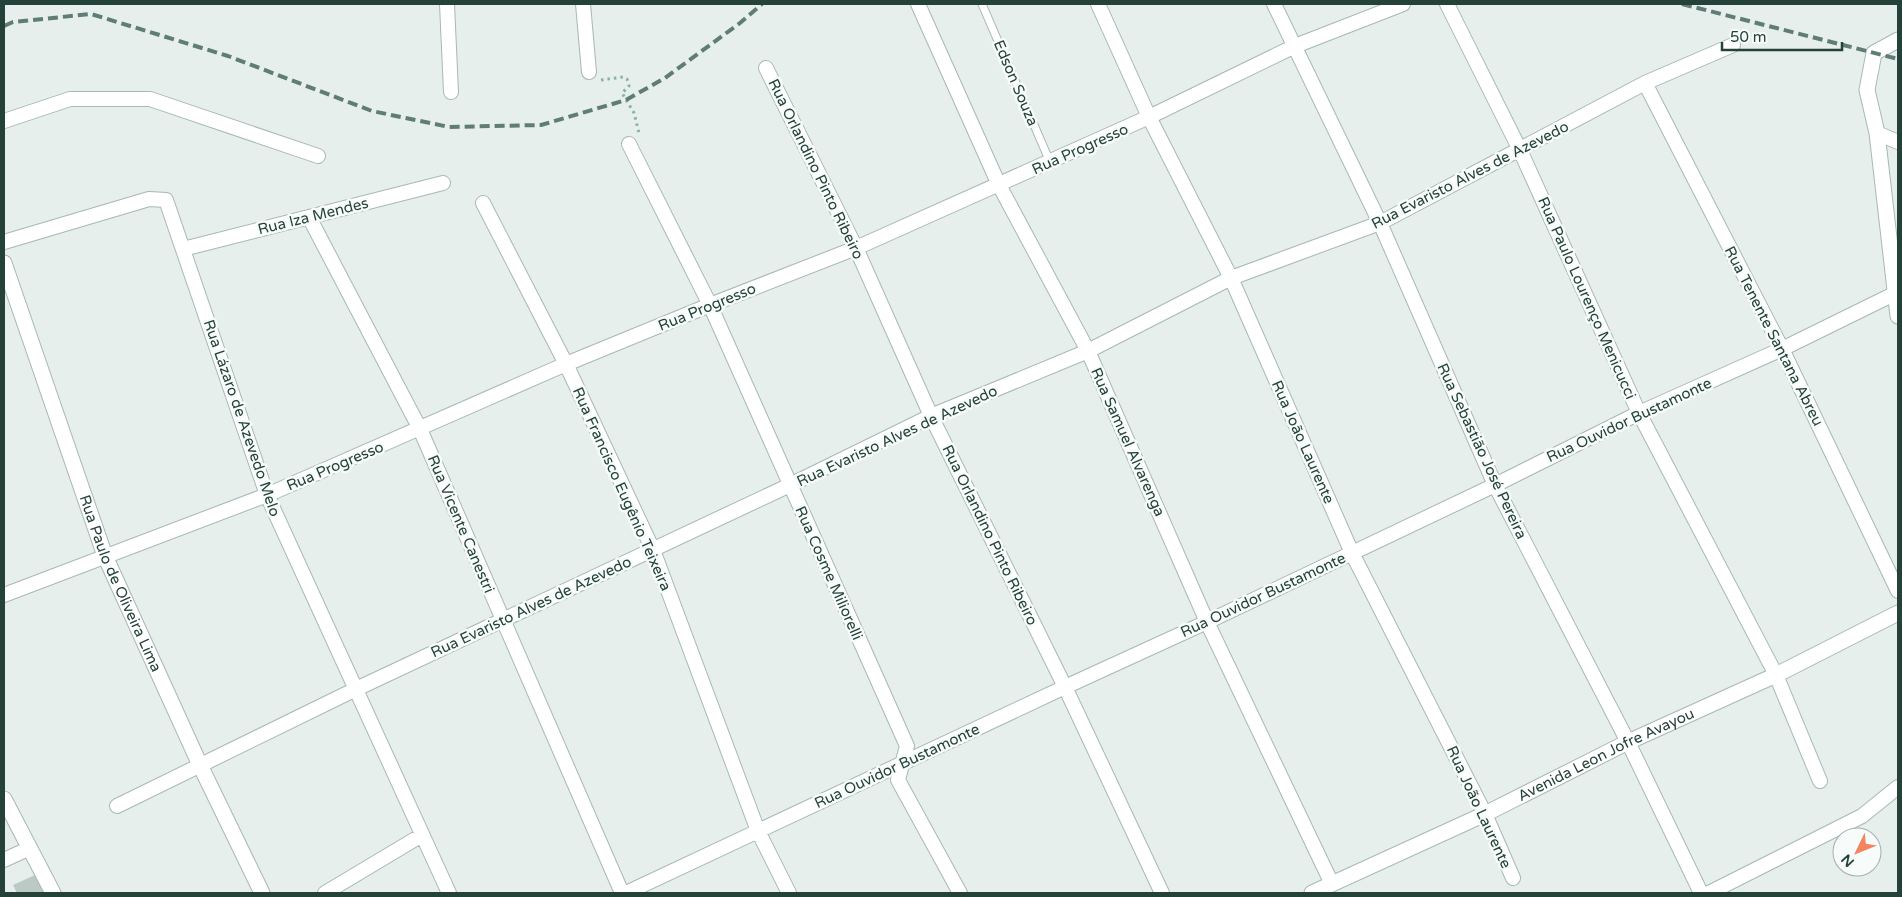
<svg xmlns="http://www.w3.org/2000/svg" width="1902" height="897" font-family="'Varela Round',sans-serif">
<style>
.building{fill:#bbcac4}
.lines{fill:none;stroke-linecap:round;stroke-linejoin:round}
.service-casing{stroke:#a8b8b2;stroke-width:9}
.minor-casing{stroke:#a8b8b2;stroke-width:16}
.tertiary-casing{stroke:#a8b8b2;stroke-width:17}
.path{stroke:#86b3a5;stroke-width:3;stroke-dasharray:2.5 4;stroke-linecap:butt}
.service{stroke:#fff;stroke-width:7}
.minor{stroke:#fff;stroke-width:14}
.tertiary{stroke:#fff;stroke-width:15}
.rail{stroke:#5f7d75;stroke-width:4;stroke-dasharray:10 5;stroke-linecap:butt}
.labels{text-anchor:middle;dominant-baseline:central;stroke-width:5;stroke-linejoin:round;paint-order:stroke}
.street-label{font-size:15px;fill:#24423a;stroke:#f7fbf9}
</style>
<rect width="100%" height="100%" fill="#e6efeb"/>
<path class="building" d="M35,875L44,893H17L13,885Z"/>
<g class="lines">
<defs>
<path id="service" d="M982,4L1050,162"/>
<path id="minor" d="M447,4L451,92
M583,4L589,72
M918,4L999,185L1088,351L1207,622L1332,884
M1098,4L1149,117L1231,278L1352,553L1485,814L1513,878
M1274,4L1380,223L1495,485L1628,742L1701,893
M1447,4L1520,150L1639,413L1776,675L1820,781
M766,68L856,248L931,416L1065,687L1162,893
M1645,83L1782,349L1898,591
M4,121L70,99H150L318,156
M1877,133L1898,142
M629,144L710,305L907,746L898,780L960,893
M483,203L566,364L653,550L758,831L789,893
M309,217L420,429L622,893
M4,242L149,199L166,200L267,495L449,893
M183,249L443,183
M4,595L267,495L566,364L710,305L856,248L1149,117L1295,46L1403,4
M117,806L354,690L790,485L931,416L1088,351L1231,278L1380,223L1645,83L1733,45
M4,860L30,848
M325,893L422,835
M626,893L1065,687L1207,622L1495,485L1639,413L1782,349L1898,292
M1709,893L1862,816L1898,787"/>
<g id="tertiary">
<path d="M1898,40L1874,53L1867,90L1877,133L1898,316"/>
<path id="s1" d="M4,263L105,556L200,765L262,893"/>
<path d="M4,799L53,893"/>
<path id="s2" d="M1312,893L1485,814L1628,742L1776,675L1898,613"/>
</g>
</defs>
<use href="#service" class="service-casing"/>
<use href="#minor" class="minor-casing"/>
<use href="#tertiary" class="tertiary-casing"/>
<path class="path" d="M601,80L623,77L627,79L629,86L622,93L634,113L639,133"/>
<use href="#service" class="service"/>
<use href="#minor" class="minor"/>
<use href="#tertiary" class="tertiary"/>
<path class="rail" d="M1682,4L1898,59
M4,26L13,22L91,14L228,56L372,111L449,127L541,125L626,100L665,78L740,23L762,4"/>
</g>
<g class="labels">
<g class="street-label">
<text transform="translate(1016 83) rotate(67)">Edson Souza</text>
<text transform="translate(1080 149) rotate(-24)">Rua Progresso</text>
<text transform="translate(816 169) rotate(64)">Rua Orlandino Pinto Ribeiro</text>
<text transform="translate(1470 175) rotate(-27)">Rua Evaristo Alves de Azevedo</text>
<text transform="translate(313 216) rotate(-14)">Rua Iza Mendes</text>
<text transform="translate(1587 298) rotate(66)">Rua Paulo Lourenço Menicucci</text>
<text transform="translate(707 307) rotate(-22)">Rua Progresso</text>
<text transform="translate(1774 336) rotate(63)">Rua Tenente Santana Abreu</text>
<text transform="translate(242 418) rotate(71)">Rua Lázaro de Azevedo Melo</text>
<text transform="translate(1629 420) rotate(-25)">Rua Ouvidor Bustamonte</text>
<text transform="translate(897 436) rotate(-25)">Rua Evaristo Alves de Azevedo</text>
<text transform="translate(1128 442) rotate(66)">Rua Samuel Alvarenga</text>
<text transform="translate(1303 442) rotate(66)">Rua João Laurente</text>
<text transform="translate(1482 451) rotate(65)">Rua Sebastião José Pereira</text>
<text transform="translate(335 466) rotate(-23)">Rua Progresso</text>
<text transform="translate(622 489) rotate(66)">Rua Francisco Eugênio Teixeira</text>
<text transform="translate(461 524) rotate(67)">Rua Vicente Canestri</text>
<text transform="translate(990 535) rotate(64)">Rua Orlandino Pinto Ribeiro</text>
<text transform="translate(829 573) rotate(66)">Rua Cosme Miliorelli</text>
<text stroke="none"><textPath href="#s1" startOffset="341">Rua Paulo de Oliveira Lima</textPath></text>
<text transform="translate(1263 595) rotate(-25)">Rua Ouvidor Bustamonte</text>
<text transform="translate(531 607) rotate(-25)">Rua Evaristo Alves de Azevedo</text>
<text stroke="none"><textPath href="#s2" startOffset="325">Avenida Leon Jofre Avayou</textPath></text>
<text transform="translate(897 766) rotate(-25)">Rua Ouvidor Bustamonte</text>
<text transform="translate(1479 807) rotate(65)">Rua João Laurente</text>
</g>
</g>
<rect width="1902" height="897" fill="none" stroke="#24423a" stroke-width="10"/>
<g transform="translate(1857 852) rotate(227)"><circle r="24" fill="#f7fbf9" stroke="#a3b1ad"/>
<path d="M0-4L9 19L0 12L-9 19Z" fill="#f4845f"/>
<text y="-8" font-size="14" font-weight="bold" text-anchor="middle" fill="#24423a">N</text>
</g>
<path d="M1722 42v8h120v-8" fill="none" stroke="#24423a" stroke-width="2.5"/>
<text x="1730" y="42" font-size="15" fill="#24423a" stroke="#f7fbf9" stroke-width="4" paint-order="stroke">50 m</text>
</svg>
